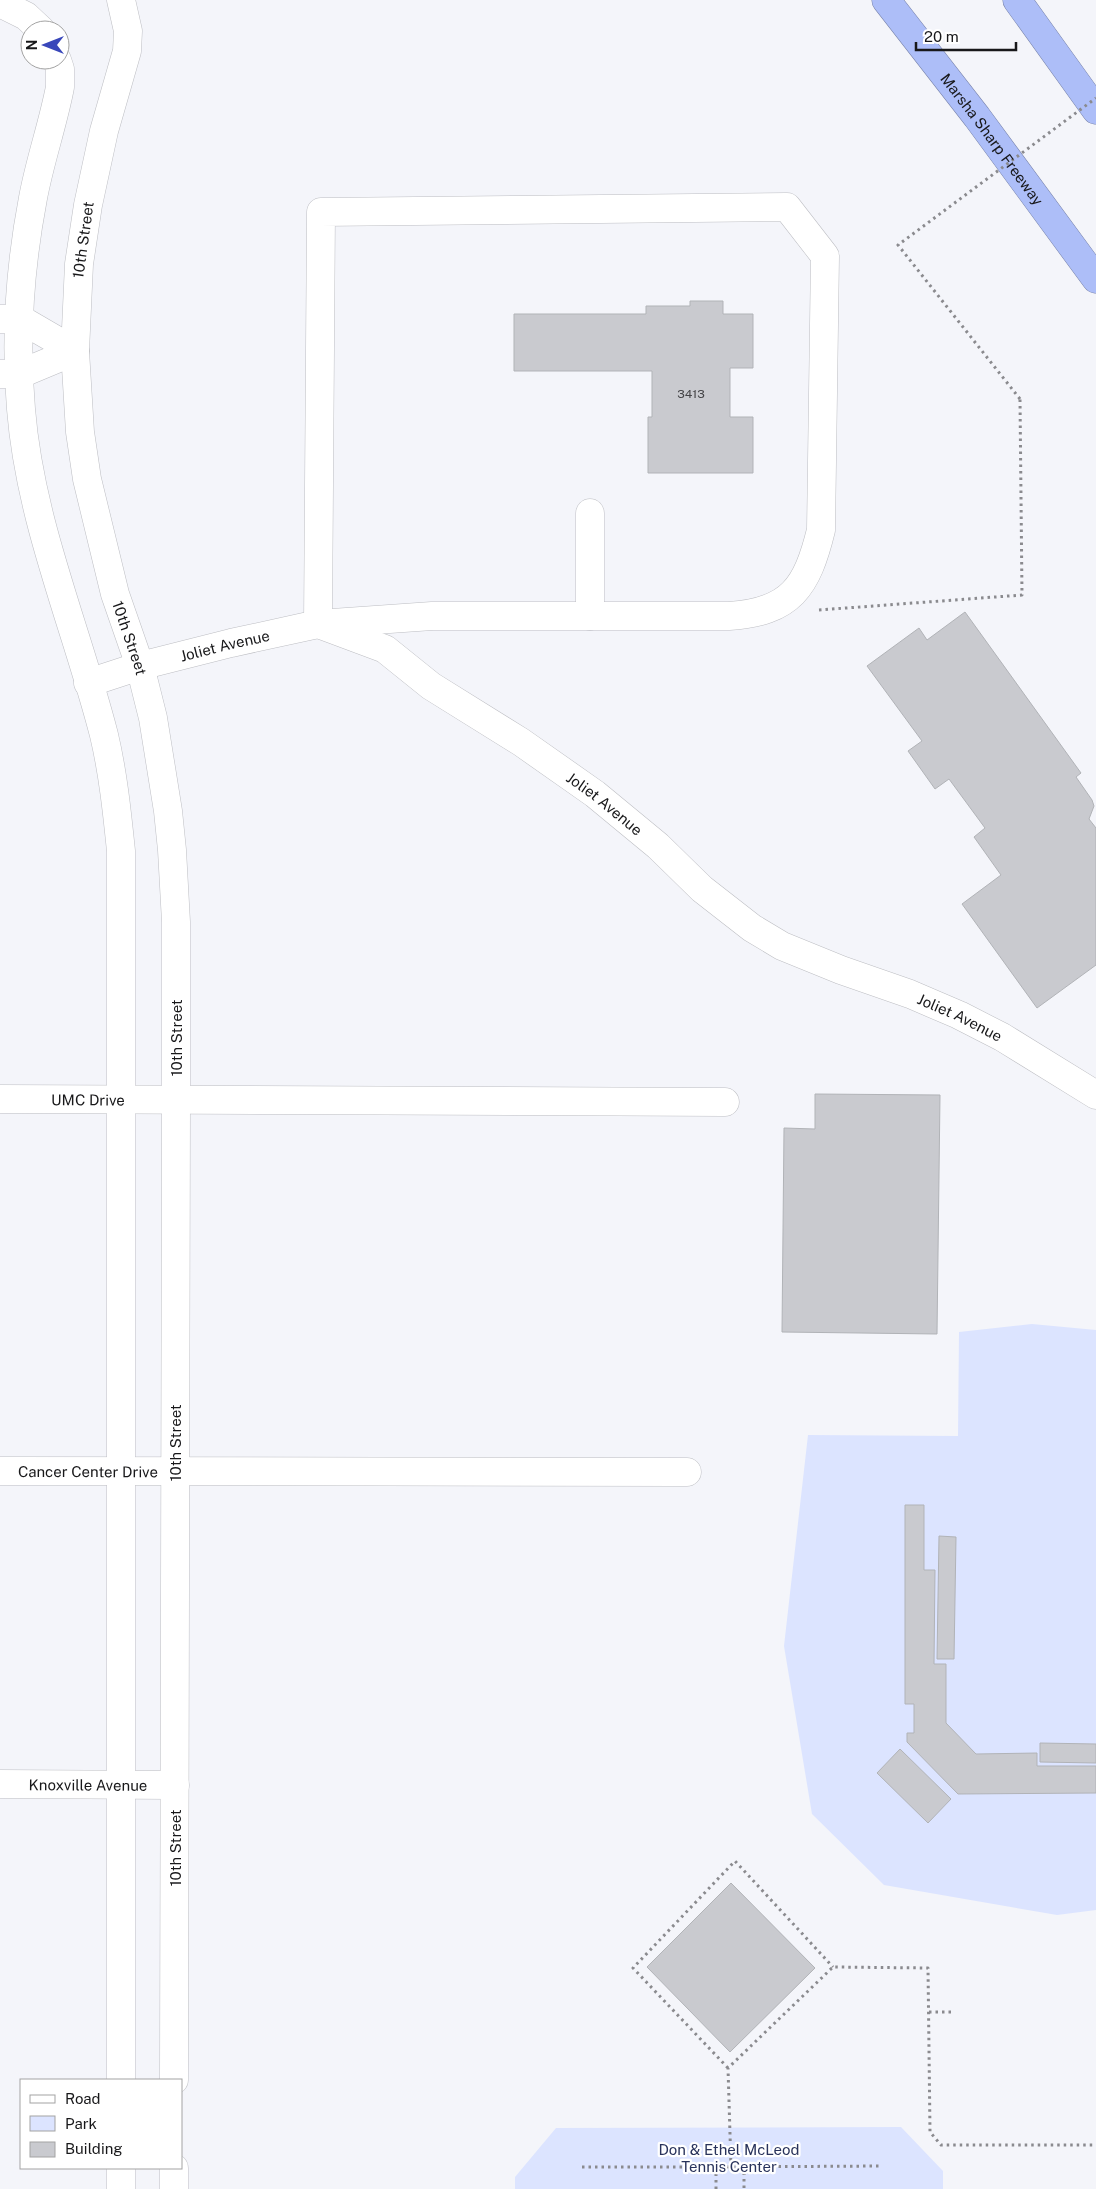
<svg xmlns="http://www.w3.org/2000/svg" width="1096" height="2189" font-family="'Public Sans',sans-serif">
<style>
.green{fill:#dce4ff}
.building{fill:#c9cacf;stroke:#b1b3b7}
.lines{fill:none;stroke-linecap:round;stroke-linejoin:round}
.minor-casing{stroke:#bdbec3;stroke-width:29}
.highway-casing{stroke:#7984aa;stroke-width:29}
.path{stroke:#8a8a8e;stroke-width:3;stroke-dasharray:2.5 4;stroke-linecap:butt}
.minor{stroke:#fff;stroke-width:28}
.highway{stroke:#adbef8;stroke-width:28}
.path-bridge{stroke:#8a8a8e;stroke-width:3;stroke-dasharray:2.5 4;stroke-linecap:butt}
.labels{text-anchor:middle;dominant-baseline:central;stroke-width:4.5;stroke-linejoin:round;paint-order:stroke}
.number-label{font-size:12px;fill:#444447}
.street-label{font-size:15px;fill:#18181a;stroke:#fff}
.park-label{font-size:15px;fill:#29335b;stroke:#fff}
</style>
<rect width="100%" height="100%" fill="#f4f5fa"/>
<path class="green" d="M1032,1324L1096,1330V1910L1057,1915L884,1885L812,1814L784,1646L808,1435L958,1436L959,1332Z
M901,2127L943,2171V2189H515V2177L556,2128Z"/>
<path class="building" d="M690,301H723V314H753V368H730V417H753V473H648V417H652V371H514V314H646V306H690Z
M965,612L1081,773L1076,777L1092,800L1094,806L1089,819L1096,828V965L1037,1008L962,904L1001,875L974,837L985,828L949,779L935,789L908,751L922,741L867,666L919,628L927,640Z
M815,1094L940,1095L937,1334L782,1332L784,1128L815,1129Z
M905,1505H924V1570H935L934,1664H946V1723L976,1754L1037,1753V1766H1096V1793L958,1794L907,1742V1733H914V1704H905Z
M939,1536L956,1537L954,1659H937Z
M1040,1743L1096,1744V1763L1040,1762Z
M900,1749L951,1799L928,1823L877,1773Z
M731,1883L815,1968L730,2052L647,1967Z"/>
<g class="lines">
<defs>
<g id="minor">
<path id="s1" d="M121,0L128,31L127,51L104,131L88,205L79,264L75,351L80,432L87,479L115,594L140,666L153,718L168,811L172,850L176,922V1100L174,2080"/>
<path d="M0,3L26,16L41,30"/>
<path d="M57,60L60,69V87C53,124 40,160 33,198C20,266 15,339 21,409C30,522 76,626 104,735C113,773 117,812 121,851V2080"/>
<path d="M787,207L825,256L821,530C807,587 791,612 729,616H432L318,624L321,212Z"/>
<path d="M0,319H20L75,351"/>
<path d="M0,374H20L75,351"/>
<path d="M590,513V616"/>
<path id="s2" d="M88,683L140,666L231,643L318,624L385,649L431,686L521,742L595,794L658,846L702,889L752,928L782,946L841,970L910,994L959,1015L1002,1037L1096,1095"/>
<path id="s3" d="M0,1099L725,1102"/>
<path id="s4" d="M0,1471L687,1472"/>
<path id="s5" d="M0,1784L175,1785"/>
<path d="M121,2168V2189"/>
<path d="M174,2189V2168"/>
</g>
<g id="highway">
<path id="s6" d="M886,0L977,117L1096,279"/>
<path d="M1017,0L1096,110"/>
</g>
</defs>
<use href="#minor" class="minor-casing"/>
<use href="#highway" class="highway-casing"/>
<path class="path" d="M819,610L1022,595L1020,399
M929,2012H952
M728,2068L633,1968L735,1861L833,1967
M744,2166V2189
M582,2167H716
M731,2167L728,2068L833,1967L928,1968L930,2132L941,2145H1096
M716,2189V2167L881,2166"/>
<use href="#minor" class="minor"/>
<use href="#highway" class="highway"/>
<path class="path-bridge" d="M1020,399L898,245L1096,98"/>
</g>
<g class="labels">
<g class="number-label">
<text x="691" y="394">3413</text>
</g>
<g class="street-label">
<text stroke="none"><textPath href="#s6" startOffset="175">Marsha Sharp Freeway</textPath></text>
<text transform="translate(83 240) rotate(-82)">10th Street</text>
<text stroke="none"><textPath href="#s1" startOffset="651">10th Street</textPath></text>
<text stroke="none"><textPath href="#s2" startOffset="142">Joliet Avenue</textPath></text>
<text stroke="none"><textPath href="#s2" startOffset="578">Joliet Avenue</textPath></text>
<text stroke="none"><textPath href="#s2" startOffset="998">Joliet Avenue</textPath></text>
<text transform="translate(176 1038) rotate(-90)">10th Street</text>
<text stroke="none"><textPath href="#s3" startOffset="88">UMC Drive</textPath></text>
<text transform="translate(175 1443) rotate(-90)">10th Street</text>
<text stroke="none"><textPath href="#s4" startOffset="88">Cancer Center Drive</textPath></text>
<text stroke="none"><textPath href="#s5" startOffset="88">Knoxville Avenue</textPath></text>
<text transform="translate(175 1848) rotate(-90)">10th Street</text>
</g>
<g class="park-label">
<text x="729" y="2149">Don &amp; Ethel McLeod<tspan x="729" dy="17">Tennis Center</tspan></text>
</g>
</g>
<rect x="20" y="2079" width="162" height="90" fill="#ffffff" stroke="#a3a3a3"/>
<rect x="30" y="2095" width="25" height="8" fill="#ffffff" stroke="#a3a3a3"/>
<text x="65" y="2104" font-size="15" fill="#18181a">Road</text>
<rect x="30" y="2116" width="25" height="15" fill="#dce4ff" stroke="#a3a3a3"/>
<text x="65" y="2129" font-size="15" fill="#18181a">Park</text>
<rect x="30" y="2142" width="25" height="15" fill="#c9cacf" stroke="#a3a3a3"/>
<text x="65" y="2154" font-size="15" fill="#18181a">Building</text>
<g transform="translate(45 45) rotate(270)"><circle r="24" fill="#ffffff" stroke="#a3a3a3"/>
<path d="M0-4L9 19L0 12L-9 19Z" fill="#3947ba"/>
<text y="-8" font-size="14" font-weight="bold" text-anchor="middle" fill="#18181a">N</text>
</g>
<path d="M916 42v8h100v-8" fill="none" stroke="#18181a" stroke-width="2.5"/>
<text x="924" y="42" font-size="15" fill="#18181a" stroke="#ffffff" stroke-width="4" paint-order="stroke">20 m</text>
</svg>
